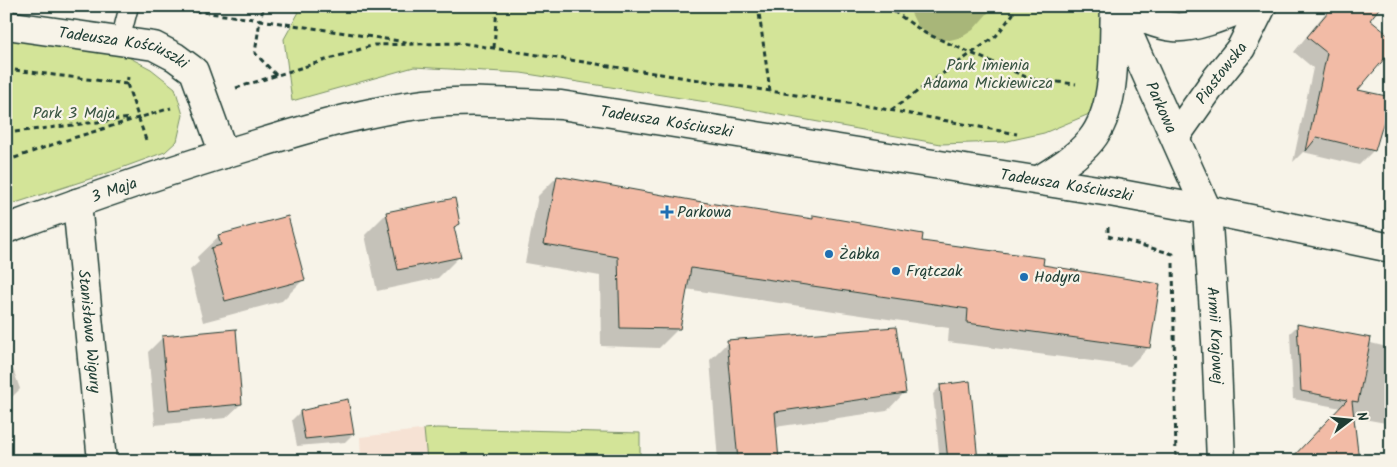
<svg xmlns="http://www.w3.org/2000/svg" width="1397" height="467" font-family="Kalam,sans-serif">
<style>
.built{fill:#f6e2d4}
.green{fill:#d3e498;stroke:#799066}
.shadow{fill:#0003}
.building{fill:#f2bba6;stroke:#1f3d34}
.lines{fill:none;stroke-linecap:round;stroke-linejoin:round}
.service-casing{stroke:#1f3d34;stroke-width:21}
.minor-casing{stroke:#1f3d34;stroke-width:31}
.tertiary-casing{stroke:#1f3d34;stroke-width:31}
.path{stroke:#1f3d34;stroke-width:3;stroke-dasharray:5 4;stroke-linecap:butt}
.service{stroke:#f7f3e8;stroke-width:18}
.minor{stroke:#f7f3e8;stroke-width:28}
.tertiary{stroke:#f7f3e8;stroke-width:28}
.poi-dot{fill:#1f6fb2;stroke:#f7f3e8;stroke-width:2}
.labels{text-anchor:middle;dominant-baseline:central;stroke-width:4.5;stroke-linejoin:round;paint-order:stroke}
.street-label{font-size:16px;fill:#1f3d34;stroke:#f7f3e8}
.park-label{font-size:16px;fill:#3a5643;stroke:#f7f3e8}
.poi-label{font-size:16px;fill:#1f3d34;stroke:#f7f3e8;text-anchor:start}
</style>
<rect width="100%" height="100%" fill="#f7f3e8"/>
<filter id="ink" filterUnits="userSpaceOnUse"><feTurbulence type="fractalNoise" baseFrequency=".02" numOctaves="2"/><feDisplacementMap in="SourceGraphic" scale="10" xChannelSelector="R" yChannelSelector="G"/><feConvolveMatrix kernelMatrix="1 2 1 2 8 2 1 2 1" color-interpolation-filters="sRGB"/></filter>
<g filter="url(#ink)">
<path class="built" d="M437,428L640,433V461H361L360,437Z"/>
<path class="green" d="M279,6H1104L1124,46L1094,112L1044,133L1003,142L941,144L713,103L521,73L414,67L292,101L284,39L299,12Z
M6,36L117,51L151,69L175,88L183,115L177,141L165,152L105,174L6,206Z
M437,428L640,433V461H427L424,429Z"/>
<path class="shadow" d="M911,6H994L973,30L962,37L950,40L937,39L926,33L917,25L911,13Z
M1331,6H1379L1368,21L1356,90L1374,150L1359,165L1303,152L1293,162L1313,68L1294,52Z
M557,177L702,203L811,220L814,216L920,242L1041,266L1149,347L1130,366L948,342L949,328L686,289L679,328L659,348L601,346L600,276L525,263L538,196Z
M454,200L459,223L453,229L459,257L438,278L377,291L365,235L386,214Z
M219,236L304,279L282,301L203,322L190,270L199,262L197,257Z
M1298,325L1391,348V424L1353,417L1341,408L1293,399L1290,333Z
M163,337L241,404L226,418L155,425L148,352Z
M728,342L905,392L887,411L775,427L778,461H718L710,360Z
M6,349L20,389L6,403Z
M941,386L977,461H940L933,394Z
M300,412L353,434L345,442L297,446L292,420Z"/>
<path class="building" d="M1333,6H1381L1370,20L1391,37V51L1358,90L1391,97L1375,151L1317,137L1306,151L1327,53L1307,37Z
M557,176L702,202L813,219V215L923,234L922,241L1044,258L1043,265L1160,284L1150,348L967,323L968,309L691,268L680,329L620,328L618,257L544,244Z
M455,198L460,224L454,227L461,257L398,270L386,212Z
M288,216L305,280L225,301L211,248L221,245L218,235Z
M1297,324L1371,338L1358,402L1352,401L1359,461H1289L1347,400L1301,391Z
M896,327L906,393L775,412L779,461H738L727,340Z
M236,329L242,404L169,411L162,336Z
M970,381L978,461H948L940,385Z
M348,399L354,434L305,439L300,411L317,407V405Z"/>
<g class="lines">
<defs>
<path id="service" d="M120,41L129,6"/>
<g id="minor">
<path d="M1118,6C1136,15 1154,25 1174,27C1195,29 1229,14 1249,6"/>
<path id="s1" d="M6,25L154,46L175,57L194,71L224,154"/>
<path id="s2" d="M1175,137L1216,79L1241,48L1262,6"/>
<path d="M1039,180C1057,169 1077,157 1091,140C1118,107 1113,47 1115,6"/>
<path id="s3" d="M77,203L102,461"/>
<path id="s4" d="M6,229C89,198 172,169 257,144C312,127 367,111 425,104C471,99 516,103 561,105L1110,192L1207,210L1391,248"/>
</g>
<g id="tertiary">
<path id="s5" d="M1116,6L1207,210L1216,341L1221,461"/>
</g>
</defs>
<use href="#service" class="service-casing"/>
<use href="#minor" class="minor-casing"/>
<use href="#tertiary" class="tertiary-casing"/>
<path class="path" d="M159,6L260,20L264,6
M758,6L770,91
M886,6L925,33L1031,79L1076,84
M494,48L497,6
M6,69L127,84L128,77
M276,75L255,53L260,20L412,43
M127,84L147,143
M236,88L374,45L461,43L873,107L1017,134
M891,110L996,36L1013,14V6
M6,133L131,118
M6,161L60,142L171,108
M1108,227V236L1173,254V256
M1173,263L1176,461"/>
<use href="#service" class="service"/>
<use href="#minor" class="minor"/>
<use href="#tertiary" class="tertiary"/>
</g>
</g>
<g class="poi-dot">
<path d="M664.5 204.5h5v5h5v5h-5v5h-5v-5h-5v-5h5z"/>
<circle cx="829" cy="254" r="5"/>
<circle cx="896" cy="271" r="5"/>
<circle cx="1024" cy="277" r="5"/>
</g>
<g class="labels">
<g class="street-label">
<text stroke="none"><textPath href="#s1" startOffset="120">Tadeusza Kościuszki</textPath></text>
<text stroke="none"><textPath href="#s2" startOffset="79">Piastowska</textPath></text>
<text stroke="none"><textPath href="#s5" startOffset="111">Parkowa</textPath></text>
<text stroke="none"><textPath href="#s4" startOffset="681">Tadeusza Kościuszki</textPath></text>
<text stroke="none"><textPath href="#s4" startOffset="1086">Tadeusza Kościuszki</textPath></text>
<text stroke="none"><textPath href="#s4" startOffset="115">3 Maja</textPath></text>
<text stroke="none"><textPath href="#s3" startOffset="129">Stanisława Wigury</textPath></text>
<text stroke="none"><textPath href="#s5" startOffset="349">Armii Krajowej</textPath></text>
</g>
<g class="park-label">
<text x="988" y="65">Park imienia<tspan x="988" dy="18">Adama Mickiewicza</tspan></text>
<text x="74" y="113">Park 3 Maja</text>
</g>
<g class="poi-label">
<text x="677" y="212">Parkowa</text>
<text x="839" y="254">Żabka</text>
<text x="906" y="271">Frątczak</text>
<text x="1034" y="277">Hodyra</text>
</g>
</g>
<rect width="1397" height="467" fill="none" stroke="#f7f3e8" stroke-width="25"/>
<rect x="12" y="12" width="1372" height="442" fill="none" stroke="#1f3d34" stroke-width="2" filter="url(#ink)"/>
<g transform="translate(1350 420) rotate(74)" stroke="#f7f3e8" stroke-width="4" paint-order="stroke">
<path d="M0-4L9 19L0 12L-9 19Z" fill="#1f3d34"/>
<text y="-8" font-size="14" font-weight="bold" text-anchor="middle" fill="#1f3d34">N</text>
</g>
</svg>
